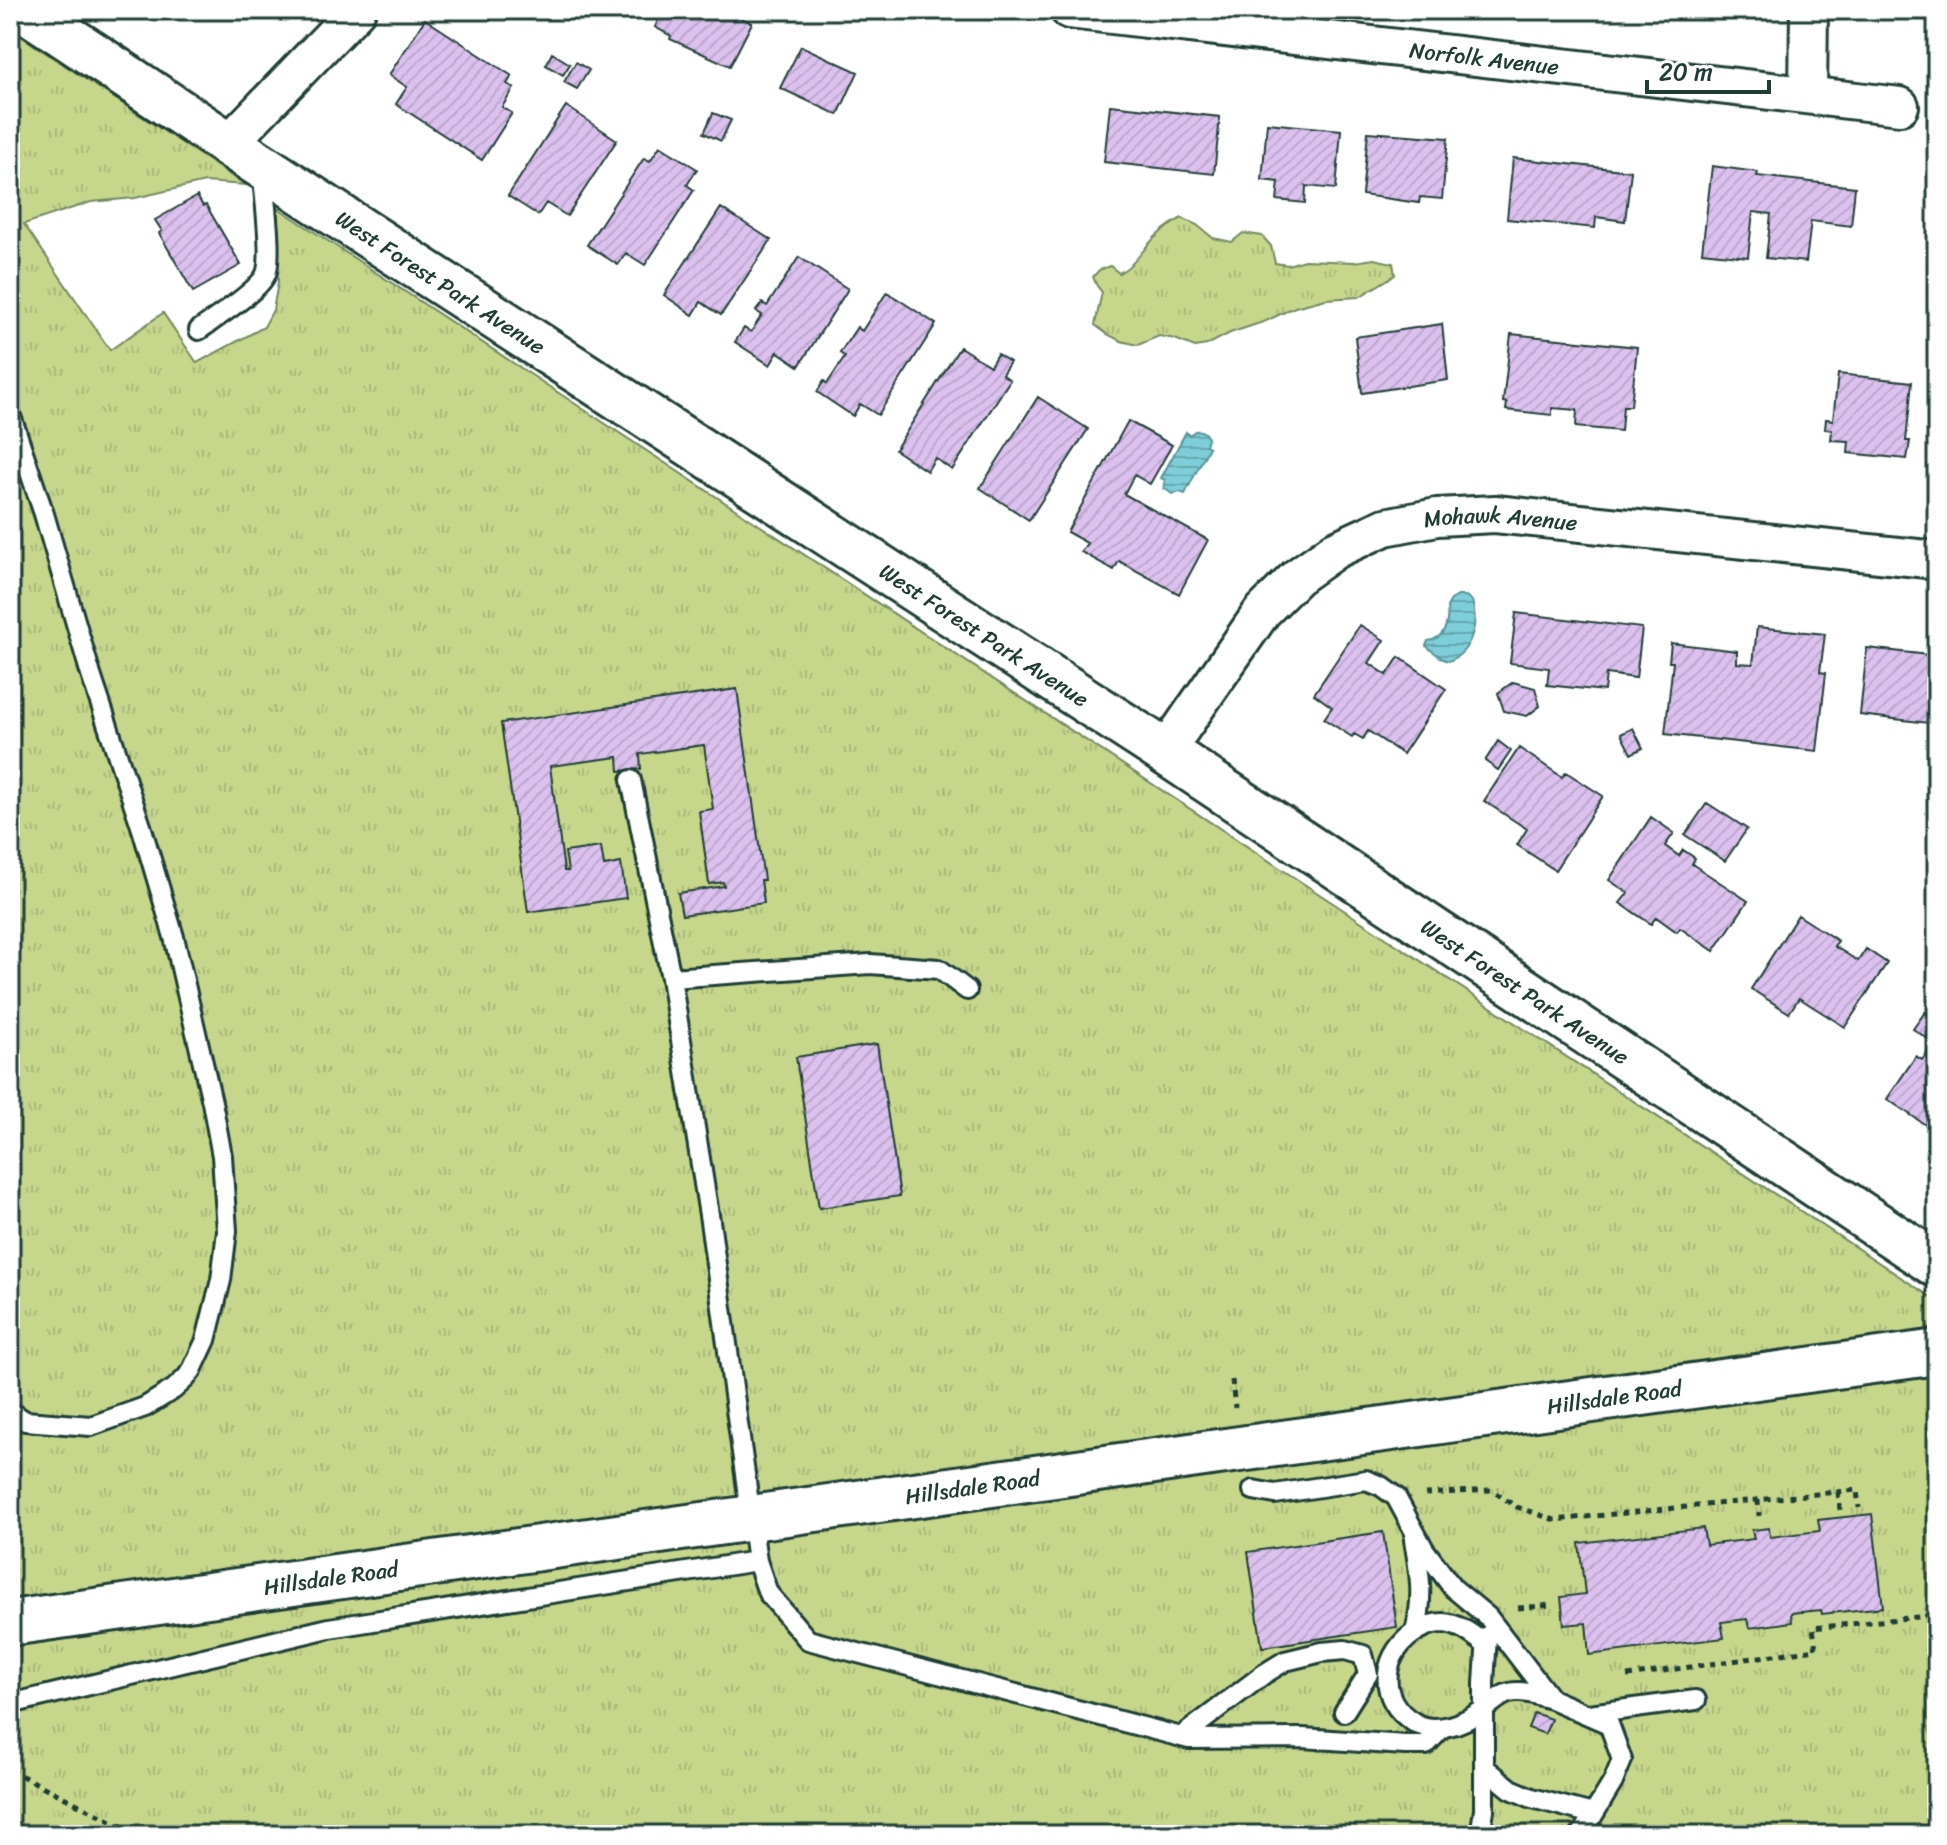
<svg xmlns="http://www.w3.org/2000/svg" width="1947" height="1845" font-family="Sriracha,sans-serif">
<style>
.grass{fill:url(#grass-tufts);stroke:#728a60;stroke-width:2}
.water{fill:url(#water-rules);stroke:#579496;stroke-width:2}
.building{fill:url(#building-hatch);stroke:#1f3d34;stroke-width:2}
.lines{fill:none;stroke-linecap:round;stroke-linejoin:round}
.lane-casing{stroke:#1f3d34;stroke-width:24}
.street-casing{stroke:#1f3d34;stroke-width:42}
.secondary-casing{stroke:#1f3d34;stroke-width:50}
.path{stroke:#1f3d34;stroke-width:5;stroke-dasharray:6 6;stroke-linecap:butt}
.lane{stroke:#fff;stroke-width:18}
.street{stroke:#fff;stroke-width:36}
.secondary{stroke:#fff;stroke-width:44}
.labels{text-anchor:middle;dominant-baseline:central;stroke-width:7;stroke-linejoin:round;paint-order:stroke}
.street-label{font-size:22px;fill:#1f3d34;stroke:#fff}
</style>
<defs>
<pattern id="grass-tufts" width="24" height="20" patternUnits="userSpaceOnUse" patternTransform="scale(2)"><rect width="24" height="20" fill="#c6d78c"/><path d="M3 7l-1-3M5 7V3M7 7l1-3M15 17l-1-3M17 17v-4M19 17l1-3" fill="none" stroke="#aab979"/></pattern>
<pattern id="water-rules" width="6" height="5" patternUnits="userSpaceOnUse" patternTransform="scale(2)"><rect width="6" height="5" fill="#7dced8"/><path d="M0 2.5h6" fill="none" stroke="#66a8b0"/></pattern>
<pattern id="building-hatch" width="6" height="6" patternUnits="userSpaceOnUse" patternTransform="scale(2)"><rect width="6" height="6" fill="#dcc1ef"/><path d="M-1 1l2-2M0 6l6-6M5 7l2-2" fill="none" stroke="#bca7ce"/></pattern>
</defs>
<rect width="100%" height="100%" fill="#fff"/>
<filter id="ink" filterUnits="userSpaceOnUse"><feTurbulence type="fractalNoise" baseFrequency=".0125" numOctaves="2"/><feDisplacementMap in="SourceGraphic" scale="16" xChannelSelector="R" yChannelSelector="G"/><feConvolveMatrix kernelMatrix="1 2 1 2 8 2 1 2 1" color-interpolation-filters="sRGB"/></filter>
<g filter="url(#ink)">
<path class="grass" d="M10,29L245,185L205,182L135,198L91,202L24,224L110,350L163,313L197,363L264,327L273,310L278,283V208L1937,1301V1835H10Z
M1182,218L1197,225L1213,238L1232,242L1243,233L1262,236L1271,246L1275,263L1288,265L1304,260L1354,262L1374,259L1393,263L1395,275L1359,297L1326,299L1295,307L1266,321L1230,333L1207,345L1195,347L1175,339L1159,336L1138,345L1121,341L1107,334L1095,325L1102,292L1097,286L1093,277L1099,270L1110,266L1119,273C1132,266 1138,257 1147,246C1157,234 1169,225 1182,218Z"/>
<path class="water" d="M1195,431C1202,430 1205,432 1208,438L1206,445L1209,447L1185,494L1180,492L1172,494L1164,488L1165,480L1161,478L1186,432L1189,435Z
M1458,596H1466L1472,601C1479,622 1472,652 1449,661L1443,659L1426,646L1428,641C1445,639 1449,622 1447,607L1451,600Z"/>
<path class="building" d="M663,10H673L681,13L682,10H724L752,23L730,66L670,39L671,36L655,27Z
M425,19L512,76L507,84L514,88L502,107L512,113L482,160L396,104L407,87L389,75Z
M801,46L858,72L838,115L780,88Z
M552,53L570,64L563,75L546,65Z
M576,62L589,70L577,89L564,82Z
M1110,105L1220,117L1214,174L1104,162Z
M566,106L617,140L567,216L546,203L538,215L508,196Z
M713,113L731,120L721,141L704,133Z
M1267,123L1341,130L1336,189L1306,186L1305,203L1277,200L1279,182L1262,180Z
M1368,132L1448,138L1442,199L1420,197L1419,203L1362,195Z
M660,146L697,169L687,185L694,190L645,265L626,253L618,265L587,245L644,158L650,161Z
M1513,158L1631,171L1625,221L1596,217L1595,228L1507,219Z
M1712,166L1758,172L1757,176L1855,187L1851,226L1811,221L1806,262L1766,258L1771,214L1753,212L1748,257L1702,252Z
M197,196L203,206L206,205L241,265L193,292L159,233L162,231L155,220Z
M721,208L771,240L721,315L701,302L693,315L664,295Z
M799,257L848,289L799,366L778,352L770,365L735,342L744,328L751,332L762,315L756,311L762,303L767,306Z
M887,292L936,324L878,415L860,404L853,416L817,392L824,381L827,384L845,357L840,353L857,327L862,331Z
M1442,324L1448,380L1362,393L1355,337Z
M1511,334L1637,347L1631,406H1623L1621,431L1576,427L1577,410L1552,408V415L1506,410L1507,403L1503,402Z
M960,347L990,366L997,354L1010,362L1002,374L1010,380L952,470L935,458L927,471L895,450Z
M1838,374L1912,382L1906,441H1910L1907,459L1848,453L1849,441L1831,440L1832,430L1825,429L1826,419L1833,420Z
M1038,397L1088,429L1029,520L980,488Z
M1128,421L1172,445L1150,484L1134,475L1124,494L1208,540L1179,594L1119,561L1114,570L1081,552L1087,543L1067,532Z
M1516,613L1642,628L1636,678L1606,674L1604,691L1547,685L1549,668L1510,663Z
M1360,625L1384,640L1369,663L1387,675L1399,657L1446,689L1403,754L1368,731L1363,739L1354,734L1352,737L1324,719L1332,707L1314,694Z
M1757,627L1825,634L1820,672L1826,673L1817,751L1665,734L1673,662H1669L1671,643L1737,651V663L1753,664Z
M1867,648L1937,656V724L1860,715Z
M1513,682L1535,688L1540,706L1527,716L1504,711L1498,693Z
M737,689L764,880H761L764,903L682,915L678,893L724,886L723,882L709,884L704,847L699,811L713,809L704,745L640,754L641,769L619,771L618,757L550,766L564,871H568L565,852L601,847L604,866L621,863L626,898L528,912L501,723Z
M1633,728L1643,748L1631,754L1621,734Z
M1498,741L1511,751L1498,770L1485,761Z
M1519,748L1562,777L1566,772L1603,796L1555,870L1517,845L1527,829L1484,801Z
M1707,803L1747,829L1725,861L1685,835Z
M1651,817L1674,833L1665,846L1679,856L1683,850L1695,858L1692,864L1748,901L1714,951L1680,928L1677,932L1656,917L1651,924L1620,903L1628,893L1609,880Z
M1798,915L1838,941L1834,946L1858,961L1866,949L1887,963L1845,1027L1799,998L1789,1013L1751,989Z
M1925,1012L1937,1020L1936,1132L1887,1099L1916,1056L1922,1060L1934,1043L1913,1029Z
M877,1044L900,1196L819,1208L796,1057Z
M1872,1514L1883,1607L1822,1614L1821,1610L1791,1613L1792,1622L1749,1628L1747,1619L1721,1622L1724,1638L1589,1655L1586,1623L1564,1625L1561,1597L1585,1594L1579,1543L1703,1528L1706,1545L1754,1539L1752,1530L1769,1528L1770,1537L1820,1531L1818,1520Z
M1383,1532L1397,1627L1262,1647L1248,1552Z
M1534,1713L1551,1719L1545,1734L1528,1728Z"/>
<g class="lines">
<defs>
<path id="lane" d="M199,330C215,318 259,291 266,274C273,256 264,192 262,169
M10,413L44,514L91,675L142,829L174,937L212,1102L222,1156L227,1231L221,1280L206,1340L192,1370L186,1378L174,1389L145,1407L91,1426L25,1421L10,1411
M631,780L671,978L710,1221L757,1561L768,1593L808,1640L1189,1739L1303,1738L1405,1745H1426L1441,1729
M671,978L870,964L939,969L967,990
M1253,1490L1275,1494L1366,1480L1381,1486L1396,1497L1424,1549L1453,1588L1488,1617L1551,1699L1609,1724L1622,1760L1613,1782L1581,1835
M1414,1540C1420,1574 1424,1599 1415,1632
M1486,1645C1473,1635 1460,1624 1443,1623C1436,1623 1426,1626 1419,1630C1382,1650 1374,1700 1415,1723C1436,1735 1464,1723 1483,1710C1492,1704 1498,1696 1509,1693C1524,1690 1537,1695 1551,1699
M10,1704L329,1628L757,1561
M1589,1714L1696,1700
M1181,1737L1264,1674L1285,1661L1322,1652L1345,1650L1363,1655L1368,1674L1344,1712
M1484,1767L1511,1789L1532,1798L1593,1814
M1480,1835L1484,1810V1683L1487,1636"/>
<g id="street">
<path id="s1" d="M1069,10L1900,106"/>
<path d="M1808,95L1809,10"/>
<path d="M228,144L357,10"/>
<path id="s2" d="M1165,752L1262,612L1297,577L1335,550L1385,527L1437,517L1495,514L1937,560"/>
</g>
<g id="secondary">
<path id="s3" d="M26,10L228,144L1165,752L1937,1265"/>
<path id="s4" d="M10,1623L1204,1454L1937,1352"/>
</g>
</defs>
<use href="#lane" class="lane-casing"/>
<use href="#street" class="street-casing"/>
<use href="#secondary" class="secondary-casing"/>
<path class="path" d="M1232,1380L1235,1408
M1838,1492L1840,1510
M1425,1494L1491,1490L1517,1507L1555,1520L1857,1490L1859,1508
M1758,1500L1759,1516
M1518,1608L1552,1605
M1627,1676L1816,1649L1813,1628L1937,1615
M10,1770L139,1835"/>
<use href="#lane" class="lane"/>
<use href="#street" class="street"/>
<use href="#secondary" class="secondary"/>
</g>
</g>
<g class="labels">
<g class="street-label">
<text stroke="none"><textPath href="#s1" startOffset="418">Norfolk Avenue</textPath></text>
<text stroke="none"><textPath href="#s3" startOffset="496">West Forest Park Avenue</textPath></text>
<text stroke="none"><textPath href="#s2" startOffset="438">Mohawk Avenue</textPath></text>
<text stroke="none"><textPath href="#s3" startOffset="1144">West Forest Park Avenue</textPath></text>
<text stroke="none"><textPath href="#s3" startOffset="1792">West Forest Park Avenue</textPath></text>
<text stroke="none"><textPath href="#s4" startOffset="1620">Hillsdale Road</textPath></text>
<text stroke="none"><textPath href="#s4" startOffset="972">Hillsdale Road</textPath></text>
<text stroke="none"><textPath href="#s4" startOffset="324">Hillsdale Road</textPath></text>
</g>
</g>
<rect width="1947" height="1845" fill="none" stroke="#fff" stroke-width="40"/>
<rect x="20" y="20" width="1907" height="1805" fill="none" stroke="#1f3d34" stroke-width="3" filter="url(#ink)"/>
<path d="M1647 80v12h122v-12" fill="none" stroke="#1f3d34" stroke-width="4"/>
<text x="1659" y="80" font-size="24" fill="#1f3d34" stroke="#ffffff" stroke-width="6" paint-order="stroke">20 m</text>
</svg>
